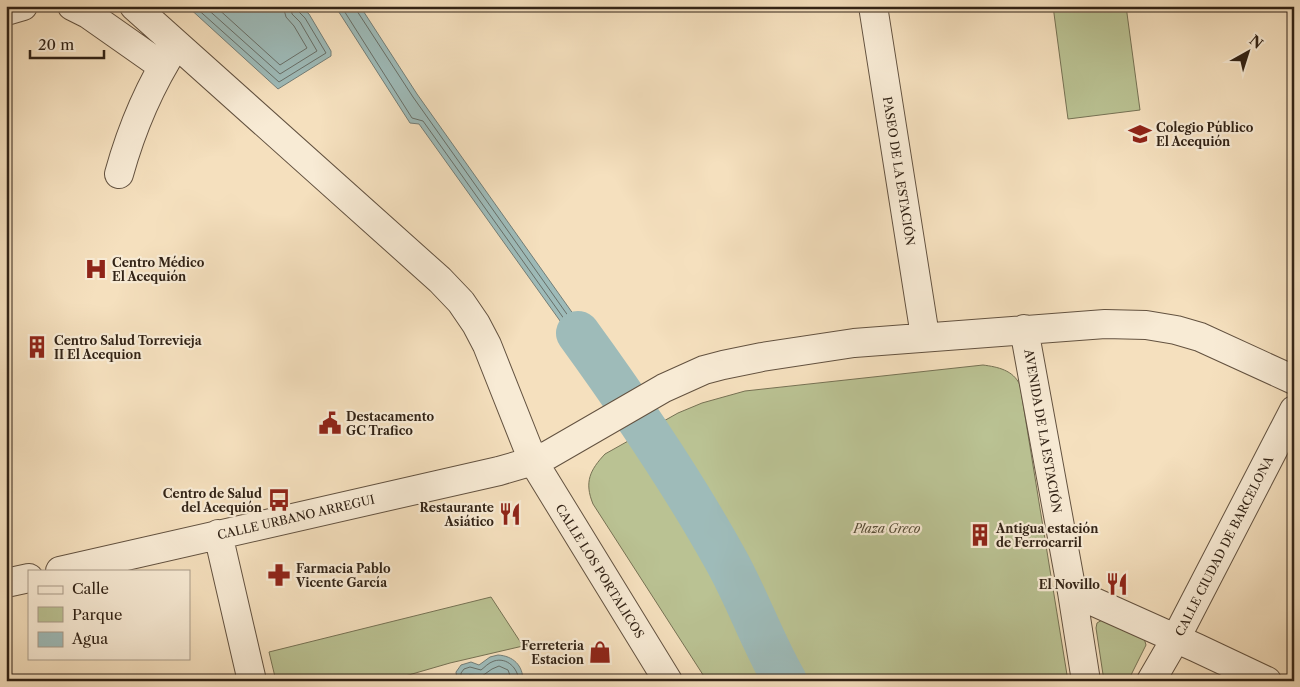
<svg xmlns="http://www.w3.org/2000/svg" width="1300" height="687" font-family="'Libre Caslon Text',serif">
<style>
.green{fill:#bac293;stroke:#767254}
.water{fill:#9ebbb9;stroke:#737e78}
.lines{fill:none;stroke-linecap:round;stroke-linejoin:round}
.shore{stroke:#686f68;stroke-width:1}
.river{stroke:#9ebbb9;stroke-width:44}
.minor-casing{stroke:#635240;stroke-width:30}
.minor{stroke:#f8ebd5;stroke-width:28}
.labels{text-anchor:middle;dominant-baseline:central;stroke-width:4.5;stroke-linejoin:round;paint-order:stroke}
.poi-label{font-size:12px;font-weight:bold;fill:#322316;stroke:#f8ebd5;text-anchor:start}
.street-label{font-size:12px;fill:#322316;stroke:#f8ebd5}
.park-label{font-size:12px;font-style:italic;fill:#544b35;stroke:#f8ebd5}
</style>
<rect width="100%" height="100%" fill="#f5e0be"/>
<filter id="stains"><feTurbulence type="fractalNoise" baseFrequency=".004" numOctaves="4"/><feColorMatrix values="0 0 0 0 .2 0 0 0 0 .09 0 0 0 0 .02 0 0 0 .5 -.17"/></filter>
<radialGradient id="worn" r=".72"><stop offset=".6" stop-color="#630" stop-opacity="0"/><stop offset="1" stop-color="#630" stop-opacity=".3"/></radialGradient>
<path class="green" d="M1053,6H1126L1140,110L1068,119Z
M983,365C998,367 1013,370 1020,385L1068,681H707L593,504C584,482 590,470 605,454L678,413L702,403L745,391Z
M491,597L523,646L450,663L388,681H276L269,652Z
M1102,620L1144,638L1146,645L1128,681H1104L1096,628L1097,623Z"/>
<path class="water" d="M187,6H300L309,14L331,51V56L278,89Z
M335,6H360L417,94L618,377L606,385L419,124L410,123Z
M498,655C513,656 523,665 523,681H457L456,672L461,665L471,662L479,665L490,657Z"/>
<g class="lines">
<path class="shore" d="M194,6L279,82L326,53L305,18L298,11L297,6
M204,6L280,74L317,51L300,22L292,14L291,6
M215,6L280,65L307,48L294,26L286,17L283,6
M341,6L412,118L423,121L577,337H581V334L413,97L357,11L356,6
M461,681V673L464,669L470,667L481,670C485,667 488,663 494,661C507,657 518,668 519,681
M467,681L469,675L482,676L492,669L499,666L508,670L512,681"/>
<path class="river" d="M578,333C631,406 683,482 727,562C748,600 763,643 785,681"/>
<defs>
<path id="minor" d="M72,6L88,14L162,66
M134,6L440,280L461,302L476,324L487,345L533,461L668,681
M873,6L925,336
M6,11L23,6
M119,174C132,127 150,85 176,45
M1024,329L1072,592L1086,681
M218,534L252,681
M60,571L499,471L533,461L548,455L664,388L704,370L723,365L762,357L854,343L1105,324L1146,325L1176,330L1200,337L1294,380
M6,583L29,578
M1072,592L1197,648L1267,681
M1151,681L1176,638L1294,410"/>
</defs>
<use href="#minor" class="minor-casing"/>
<use href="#minor" class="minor"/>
</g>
<defs>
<symbol id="school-bare" viewBox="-9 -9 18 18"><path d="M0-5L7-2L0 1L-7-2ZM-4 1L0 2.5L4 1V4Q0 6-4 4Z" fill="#8f2418" stroke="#f8ebd5" stroke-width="2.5" paint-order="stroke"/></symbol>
<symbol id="hospital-bare" viewBox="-9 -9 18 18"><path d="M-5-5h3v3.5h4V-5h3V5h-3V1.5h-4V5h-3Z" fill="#8f2418" stroke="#f8ebd5" stroke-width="2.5" paint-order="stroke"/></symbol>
<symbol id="building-bare" viewBox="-9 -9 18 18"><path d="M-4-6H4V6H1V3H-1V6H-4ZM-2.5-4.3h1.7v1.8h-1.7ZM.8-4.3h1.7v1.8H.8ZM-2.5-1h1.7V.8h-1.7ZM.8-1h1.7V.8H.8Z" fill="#8f2418" stroke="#f8ebd5" stroke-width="2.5" paint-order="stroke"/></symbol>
<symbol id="civic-bare" viewBox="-9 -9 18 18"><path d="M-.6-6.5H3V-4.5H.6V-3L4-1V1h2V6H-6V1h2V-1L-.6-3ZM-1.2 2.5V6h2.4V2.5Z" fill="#8f2418" stroke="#f8ebd5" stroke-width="2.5" paint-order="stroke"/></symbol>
<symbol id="bus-bare" viewBox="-9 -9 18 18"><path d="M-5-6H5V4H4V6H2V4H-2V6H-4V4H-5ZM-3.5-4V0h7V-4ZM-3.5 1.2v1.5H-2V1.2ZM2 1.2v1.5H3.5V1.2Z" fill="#8f2418" stroke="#f8ebd5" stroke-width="2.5" paint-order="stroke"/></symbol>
<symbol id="restaurant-bare" viewBox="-9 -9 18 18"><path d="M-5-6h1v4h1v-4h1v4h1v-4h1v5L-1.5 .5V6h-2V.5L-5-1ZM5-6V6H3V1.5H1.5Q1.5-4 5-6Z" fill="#8f2418" stroke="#f8ebd5" stroke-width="2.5" paint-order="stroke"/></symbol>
<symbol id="pharmacy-bare" viewBox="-9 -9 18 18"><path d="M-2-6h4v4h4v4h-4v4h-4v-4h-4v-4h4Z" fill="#8f2418" stroke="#f8ebd5" stroke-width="2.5" paint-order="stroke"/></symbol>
<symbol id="shop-bare" viewBox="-9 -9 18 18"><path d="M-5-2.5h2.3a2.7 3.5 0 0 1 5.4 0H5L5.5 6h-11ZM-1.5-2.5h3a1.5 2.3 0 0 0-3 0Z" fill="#8f2418" stroke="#f8ebd5" stroke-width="2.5" paint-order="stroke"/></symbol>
</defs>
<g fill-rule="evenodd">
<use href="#school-bare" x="1124" y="118" width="32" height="32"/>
<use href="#hospital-bare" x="80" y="253" width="32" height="32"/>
<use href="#building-bare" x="21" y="331" width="32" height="32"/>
<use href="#civic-bare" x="314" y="407" width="32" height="32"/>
<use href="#bus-bare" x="263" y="484" width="32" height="32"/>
<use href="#restaurant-bare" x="494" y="498" width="32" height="32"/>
<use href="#building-bare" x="964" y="519" width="32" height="32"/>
<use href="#pharmacy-bare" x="263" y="559" width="32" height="32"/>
<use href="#restaurant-bare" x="1101" y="568" width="32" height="32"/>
<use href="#shop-bare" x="584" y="636" width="32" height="32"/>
</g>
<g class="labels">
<g class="poi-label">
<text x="1156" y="127">Colegio Público<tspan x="1156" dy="14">El Acequión</tspan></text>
<text x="112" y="262">Centro Médico<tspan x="112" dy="14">El Acequión</tspan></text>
<text x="54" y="340">Centro Salud Torrevieja<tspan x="54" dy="14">II El Acequion</tspan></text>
<text x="346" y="416">Destacamento<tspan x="346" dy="14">GC Trafico</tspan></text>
<text x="262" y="493" text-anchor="end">Centro de Salud<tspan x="262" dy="14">del Acequión</tspan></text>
<text x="494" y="507" text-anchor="end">Restaurante<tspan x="494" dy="14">Asiático</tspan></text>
<text x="996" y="528">Antigua estación<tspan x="996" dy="14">de Ferrocarril</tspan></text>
<text x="296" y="568">Farmacia Pablo<tspan x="296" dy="14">Vicente García</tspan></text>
<text x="1100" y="584" text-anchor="end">El Novillo</text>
<text x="584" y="645" text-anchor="end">Ferreteria<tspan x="584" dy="14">Estacion</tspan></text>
</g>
<g class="street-label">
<text transform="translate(899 171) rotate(81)">PASEO DE LA ESTACIÓN</text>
<text transform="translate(1043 431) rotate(80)">AVENIDA DE LA ESTACIÓN</text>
<text transform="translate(296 517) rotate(-13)">CALLE URBANO ARREGUI</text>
<text transform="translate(1224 546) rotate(-63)">CALLE CIUDAD DE BARCELONA</text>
<text transform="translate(600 571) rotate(58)">CALLE LOS PORTALICOS</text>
</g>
<g class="park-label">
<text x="887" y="528">Plaza Greco</text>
</g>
</g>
<rect width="1300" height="687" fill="none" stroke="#f5e0be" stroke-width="25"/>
<rect x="8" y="8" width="1285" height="672" fill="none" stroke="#322316" stroke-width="2.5"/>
<rect x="12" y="12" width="1275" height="662" fill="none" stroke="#322316"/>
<rect x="28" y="570" width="162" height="90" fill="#f8ebd5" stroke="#a99b89"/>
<rect x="38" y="586" width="25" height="8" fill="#f8ebd5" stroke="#a99b89"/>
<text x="72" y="594" font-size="15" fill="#322316">Calle</text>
<rect x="38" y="607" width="25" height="15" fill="#bac293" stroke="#a99b89"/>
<text x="72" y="620" font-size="15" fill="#322316">Parque</text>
<rect x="38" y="632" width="25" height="15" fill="#9ebbb9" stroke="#a99b89"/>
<text x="72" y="644" font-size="15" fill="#322316">Agua</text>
<g transform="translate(1248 52) rotate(39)" stroke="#f8ebd5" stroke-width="4" paint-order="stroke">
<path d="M0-4L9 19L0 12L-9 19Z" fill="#322316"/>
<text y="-8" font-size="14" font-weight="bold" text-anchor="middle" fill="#322316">N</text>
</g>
<path d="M30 50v8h74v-8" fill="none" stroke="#322316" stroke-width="2.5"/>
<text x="38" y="50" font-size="15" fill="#322316" stroke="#f8ebd5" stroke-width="4" paint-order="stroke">20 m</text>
<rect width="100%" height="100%" filter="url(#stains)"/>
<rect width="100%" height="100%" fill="url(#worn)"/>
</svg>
